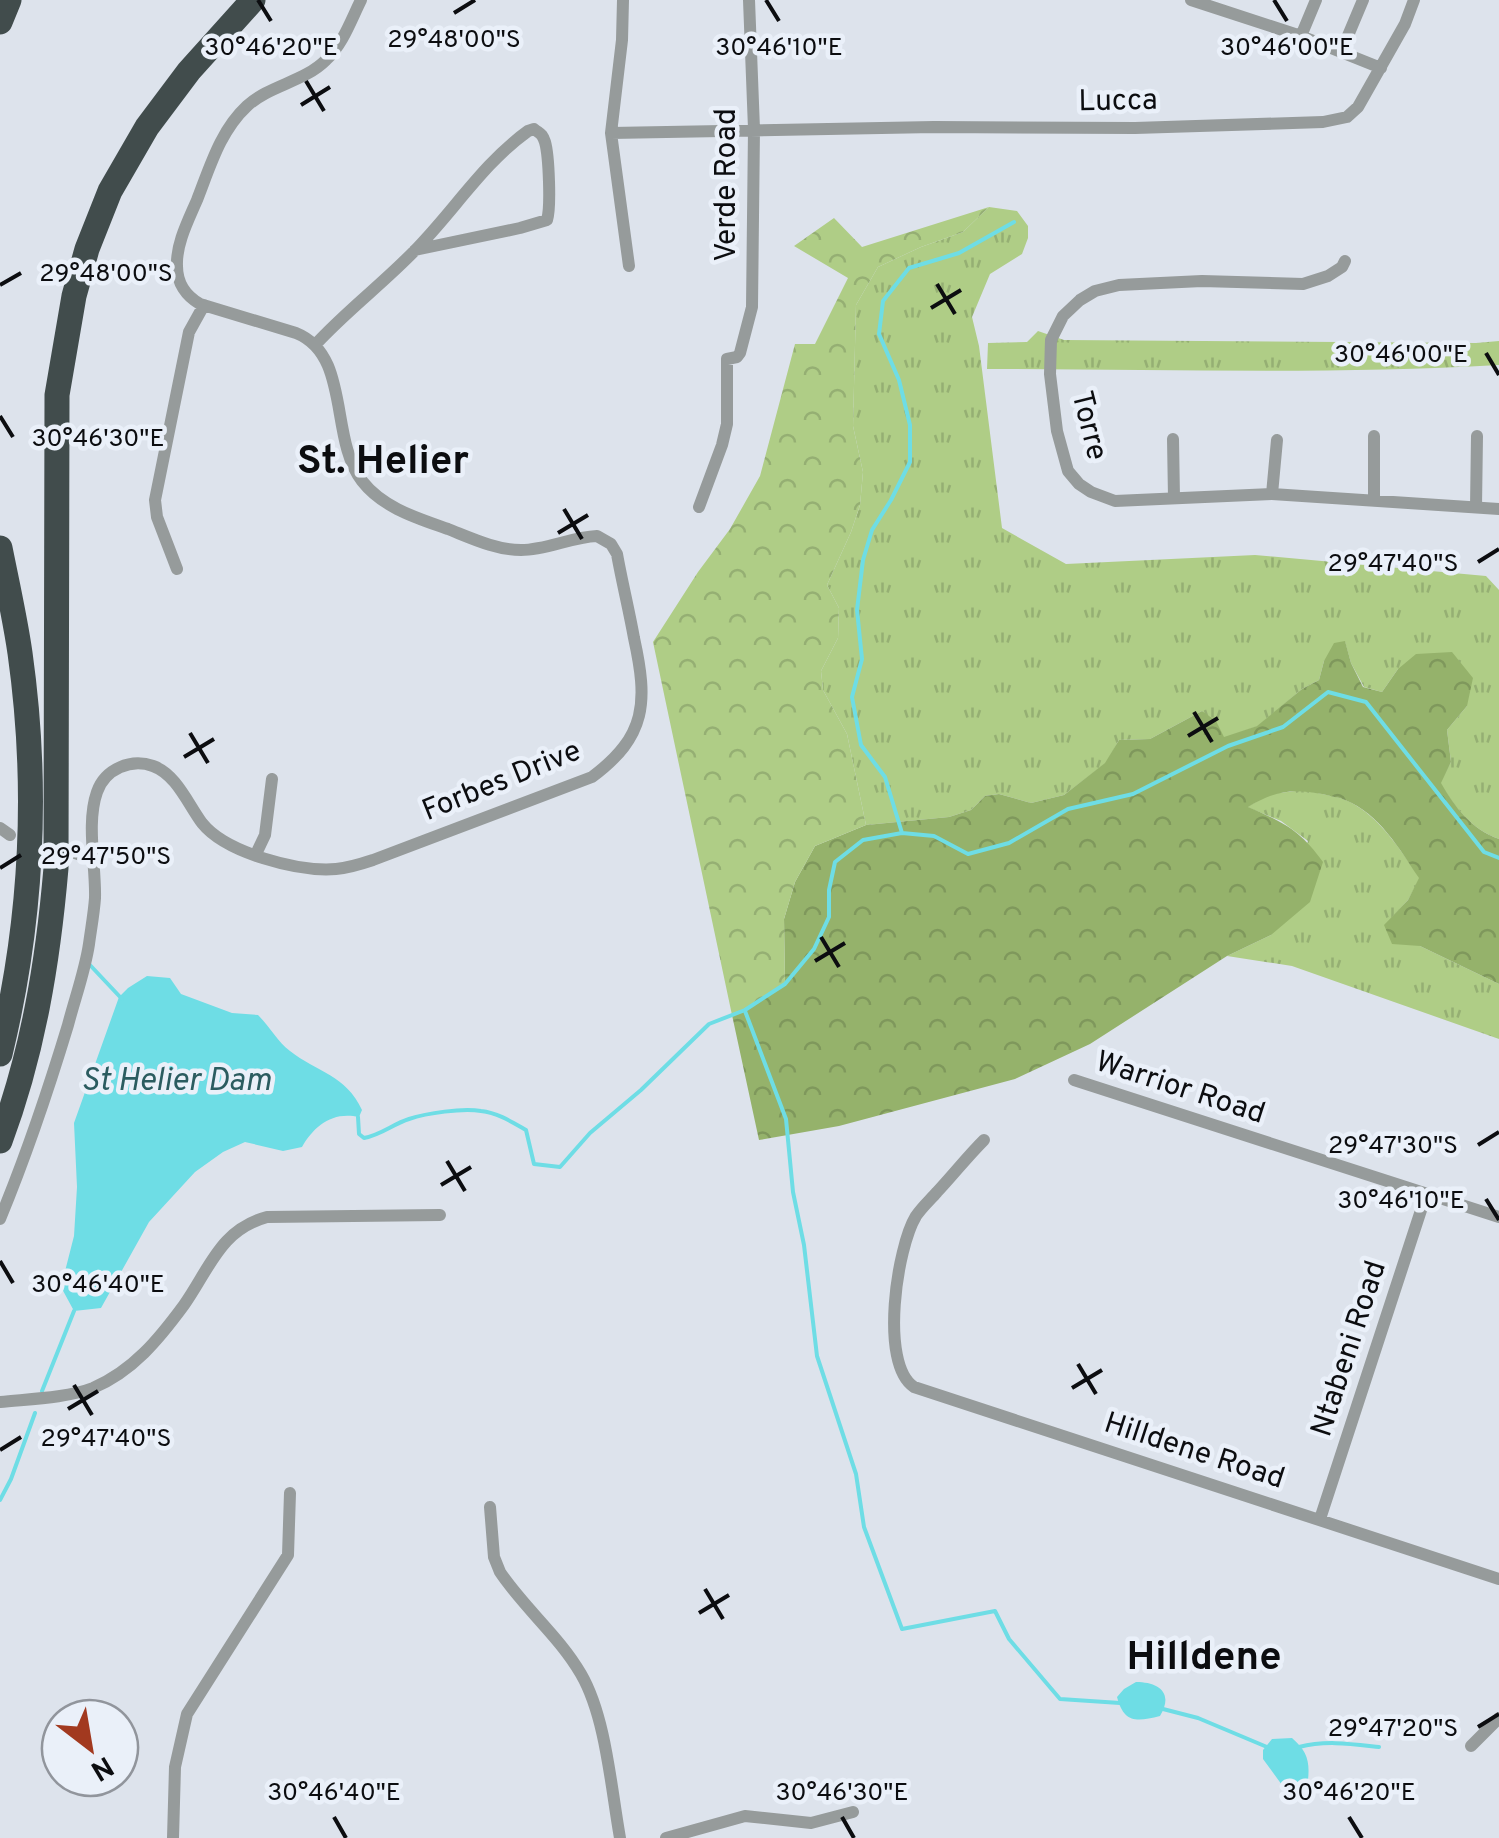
<svg xmlns="http://www.w3.org/2000/svg" width="1499" height="1838" font-family="Overpass,sans-serif">
<style>
.grass{fill:url(#grass-tufts)}
.forest{fill:url(#forest-crowns)}
.park{fill:url(#park-crowns)}
.water{fill:#6edde5}
.lines{fill:none;stroke-linecap:round;stroke-linejoin:round}
.stream{stroke:#6edde5;stroke-width:4}
.minor{stroke:#969b9b;stroke-width:12}
.motorway{stroke:#414c4c;stroke-width:25}
.ticks{fill:none;stroke:#0c0d10;stroke-width:4}
.labels{text-anchor:middle;dominant-baseline:central;stroke-width:9;stroke-linejoin:round;paint-order:stroke}
.street-label{font-size:30px;fill:#0c0d10;stroke:#eaf0f9}
.water-label{font-size:32px;font-style:italic;fill:#2b5c60;stroke:#eaf0f9}
.district-label{font-size:40px;font-weight:bold;fill:#0c0d10;stroke:#eaf0f9}
.ticks-label{font-size:25px;text-anchor:middle;fill:#0c0d10;stroke:#eaf0f9;stroke-width:9;stroke-linejoin:round;paint-order:stroke}
</style>
<defs>
<pattern id="grass-tufts" width="24" height="20" patternUnits="userSpaceOnUse" patternTransform="scale(2.5)"><rect width="24" height="20" fill="#afcd86"/><path d="M3 7l-1-3M5 7V3M7 7l1-3M15 17l-1-3M17 17v-4M19 17l1-3" fill="none" stroke="#95af73"/></pattern>
<pattern id="forest-crowns" width="20" height="18" patternUnits="userSpaceOnUse" patternTransform="scale(2.5)"><rect width="20" height="18" fill="#95b26b"/><path d="M2 6a3 3 0 1 1 6 0M12 15a3 3 0 1 1 6 0" fill="none" stroke="#7f985c"/></pattern>
<pattern id="park-crowns" width="20" height="18" patternUnits="userSpaceOnUse" patternTransform="scale(2.5)"><rect width="20" height="18" fill="#afcd86"/><path d="M2 6a3 3 0 1 1 6 0M12 15a3 3 0 1 1 6 0" fill="none" stroke="#95af73"/></pattern>
</defs>
<rect width="100%" height="100%" fill="#dde3ec"/>
<path class="grass" d="M989,207L1017,211L1028,226V238L1022,254L990,274L972,317L979,346L1002,528L1066,564L1255,555L1486,576L1499,590V839C1471,829 1455,807 1440,783L1451,762L1447,730L1467,706L1398,669L1382,692L1364,687L1351,663L1345,642L1324,661L1319,680L1302,689L1258,726L1224,738L1202,711L1150,739L1119,740L1106,763L1064,795L1031,803L999,794L985,796L971,810L949,817L866,825L847,734L823,690L821,671L838,638L839,608L827,585L851,532L860,505L863,472L853,426L856,305L878,267L921,247L963,232Z
M1038,331L1064,340L1476,343L1499,341V365C1328,375 1158,369 987,369L988,343L1027,342Z
M1304,790C1318,794 1336,795 1350,802C1381,818 1400,850 1420,878L1408,900L1385,925L1420,946L1499,984V1039L1292,966L1227,956L1271,935L1308,841L1281,821L1247,807L1270,794Z"/>
<path class="forest" d="M1345,641L1351,663L1363,687L1382,692L1398,669L1416,654L1452,652L1473,678L1467,706L1447,730L1451,762L1441,783C1455,807 1471,829 1499,839V984L1420,946L1392,944L1384,925L1408,900L1419,878C1400,850 1379,813 1345,800C1338,797 1329,796 1322,794C1292,788 1274,791 1248,807C1283,822 1300,830 1323,862L1310,902L1271,935L1227,956L1090,1044L1015,1079L839,1126L759,1140L732,1015L745,1010L785,984L784,919L795,882L815,846L866,825L949,817L971,810L985,796L999,794L1031,803L1064,795L1105,763L1119,740L1150,739L1202,711L1216,721L1224,737L1257,726L1302,689L1319,680L1324,661L1334,643Z"/>
<path class="park" d="M989,207L963,232L921,247L878,267L856,305L853,426L863,472L860,505L851,532L827,585L839,608L838,638L821,671L823,690L847,734L866,825L815,846L795,882L784,919L785,984L745,1010L732,1015L653,642L698,572L730,529L760,476L795,344H815L848,278L794,246L834,218L862,247Z"/>
<path class="water" d="M147,976L170,978L181,994L232,1013L258,1015C269,1026 278,1042 290,1051C317,1072 346,1075 362,1110L359,1117C332,1111 314,1126 302,1147L283,1151L245,1142L223,1152L195,1172L149,1222L101,1308L74,1311L61,1287L74,1236L77,1187L74,1123L119,997L128,988Z
M1136,1682C1159,1682 1174,1693 1160,1716C1136,1722 1124,1723 1117,1697L1124,1689Z
M1292,1738C1307,1751 1310,1761 1308,1780L1282,1785L1263,1759V1750L1272,1739Z"/>
<g class="lines">
<path class="stream" d="M902,833L885,777L861,745L852,697L862,659L857,610L863,560L872,530L891,500L910,462V425L899,380L879,334L883,301L909,268L959,253L1014,222
M89,964L122,999
M745,1011L786,1119L793,1192L804,1245L817,1356L856,1474L864,1527L902,1629L995,1611L1009,1639L1060,1699L1120,1703
M358,1117L359,1134L364,1138C381,1135 393,1124 409,1119C427,1113 462,1108 481,1111C498,1113 512,1122 526,1130L534,1164L560,1167L590,1133L641,1090L709,1024L745,1010L785,984L814,949L829,917V890L835,862L863,840L902,833L934,836L968,854L1009,843L1068,809L1133,794L1228,746L1283,727L1328,692L1366,702L1484,852L1499,858
M42,1391L74,1311
M0,1500L11,1479L35,1413
M1163,1709L1198,1718L1267,1747
M1299,1747C1326,1740 1352,1744 1379,1747"/>
<path class="minor" d="M623,0L622,40L611,133L934,127L1135,128L1323,122L1347,117L1358,107L1405,24L1414,0
M1191,0L1301,36L1381,68
M1301,36L1316,0
M1347,38L1363,0
M611,133L629,266
M1345,261L1342,267L1328,276L1303,284L1202,281L1119,285L1095,291L1080,300L1063,316L1051,340L1050,374L1057,431L1068,471L1079,484L1091,492L1115,501L1272,494L1499,509
M315,345C349,308 389,279 422,243C457,206 486,161 528,131L534,129C540,134 542,133 545,142C549,156 551,208 547,220L520,228L415,250
M1374,436V500
M1173,439L1174,498
M1272,494L1277,440
M699,507L722,445L727,424V359L737,357L740,353L752,307L754,129L749,0
M1476,507L1477,436
M177,569L157,517L155,500L189,332L204,305
M0,828L10,835
M72,852L93,859
M256,854L265,835L272,779
M1074,1080L1499,1217
M984,1140C967,1157 953,1175 937,1192C930,1200 922,1207 916,1216C897,1247 879,1364 914,1387L1499,1579
M0,1219C26,1156 48,1091 68,1025C75,998 85,971 89,944C91,929 94,913 95,898C96,866 86,823 97,792C105,769 131,758 153,766C176,774 188,804 202,823C226,853 298,872 336,869C348,868 361,864 373,860L592,777C647,736 648,702 634,638C629,610 622,582 617,554L611,544L597,536C571,537 547,550 521,550C496,550 471,538 448,529C417,518 383,508 362,481C329,438 351,355 296,333L200,304C186,296 177,283 177,266C176,244 188,221 197,200C210,167 220,131 247,106C270,85 304,82 326,60C343,44 351,20 361,0
M0,1402C28,1399 67,1398 93,1388C133,1371 159,1339 184,1305C210,1268 220,1230 267,1217L440,1215
M490,1507L494,1557L500,1572C524,1608 559,1636 581,1674C606,1717 611,1788 620,1838
M1320,1519L1426,1195
M1471,1746L1499,1718
M173,1838L175,1767L187,1714L288,1555L290,1493
M666,1838L745,1816L811,1823L853,1812"/>
<path class="motorway" d="M0,22L9,0
M0,548C7,583 15,618 20,653C39,788 32,922 0,1054
M0,1141C33,1053 48,962 56,868L57,395L74,296L87,249L110,191L147,127L189,71L253,0"/>
</g>
<path class="ticks" d="M258,0L271,21M766,0L779,21M1274,0L1287,21M454,13L475,0M306,81L324,111M301,105L330,87M937,284L955,314M0,285L21,273M931,308L961,290M1486,353L1499,375M0,416L13,437M564,509L582,539M558,533L588,515M1478,562L1499,549M1194,712L1212,742M190,733L208,763M1188,736L1218,718M184,757L214,739M0,868L21,855M821,937L839,967M815,961L845,943M1478,1145L1499,1132M447,1161L465,1191M441,1185L471,1167M1486,1199L1499,1220M0,1261L13,1283M1078,1364L1096,1394M74,1385L92,1415M1072,1388L1102,1370M68,1409L98,1391M0,1450L21,1437M705,1589L723,1619M699,1613L729,1595M1478,1727L1499,1714M334,1817L346,1838M842,1817L854,1838M1349,1817L1362,1838"/>
<g class="labels">
<g class="street-label">
<text transform="translate(1118 102) rotate(-1)">Lucca</text>
<text transform="translate(727 185) rotate(-90)">Verde Road</text>
<text transform="translate(1088 426) rotate(76)">Torre</text>
<text transform="translate(502 782) rotate(-22)">Forbes Drive</text>
<text transform="translate(1180 1089) rotate(18)">Warrior Road</text>
<text transform="translate(1350 1349) rotate(-72)">Ntabeni Road</text>
<text transform="translate(1194 1452) rotate(18)">Hilldene Road</text>
</g>
<g class="water-label">
<text x="176" y="1082">St Helier Dam</text>
</g>
<g class="district-label">
<text x="383" y="463">St. Helier</text>
<text x="1204" y="1659">Hilldene</text>
</g>
</g>
<g class="ticks-label">
<text x="454" y="47">29°48'00"S</text>
<text x="271" y="55">30°46'20"E</text>
<text x="779" y="55">30°46'10"E</text>
<text x="1287" y="55">30°46'00"E</text>
<text x="106" y="281">29°48'00"S</text>
<text x="1401" y="362">30°46'00"E</text>
<text x="98" y="446">30°46'30"E</text>
<text x="1393" y="571">29°47'40"S</text>
<text x="106" y="864">29°47'50"S</text>
<text x="1393" y="1153">29°47'30"S</text>
<text x="1401" y="1208">30°46'10"E</text>
<text x="98" y="1292">30°46'40"E</text>
<text x="106" y="1446">29°47'40"S</text>
<text x="1393" y="1736">29°47'20"S</text>
<text x="334" y="1800">30°46'40"E</text>
<text x="842" y="1800">30°46'30"E</text>
<text x="1349" y="1800">30°46'20"E</text>
</g>
<g transform="translate(90 1748) rotate(149)"><circle r="48" fill="#eaf0f9" stroke="#91959c" stroke-width="2.5"/>
<path d="M0-8L18 38L0 25L-18 38Z" fill="#a2391f"/>
<text y="-15" font-size="28" font-weight="bold" text-anchor="middle" fill="#0c0d10">N</text>
</g>
</svg>
